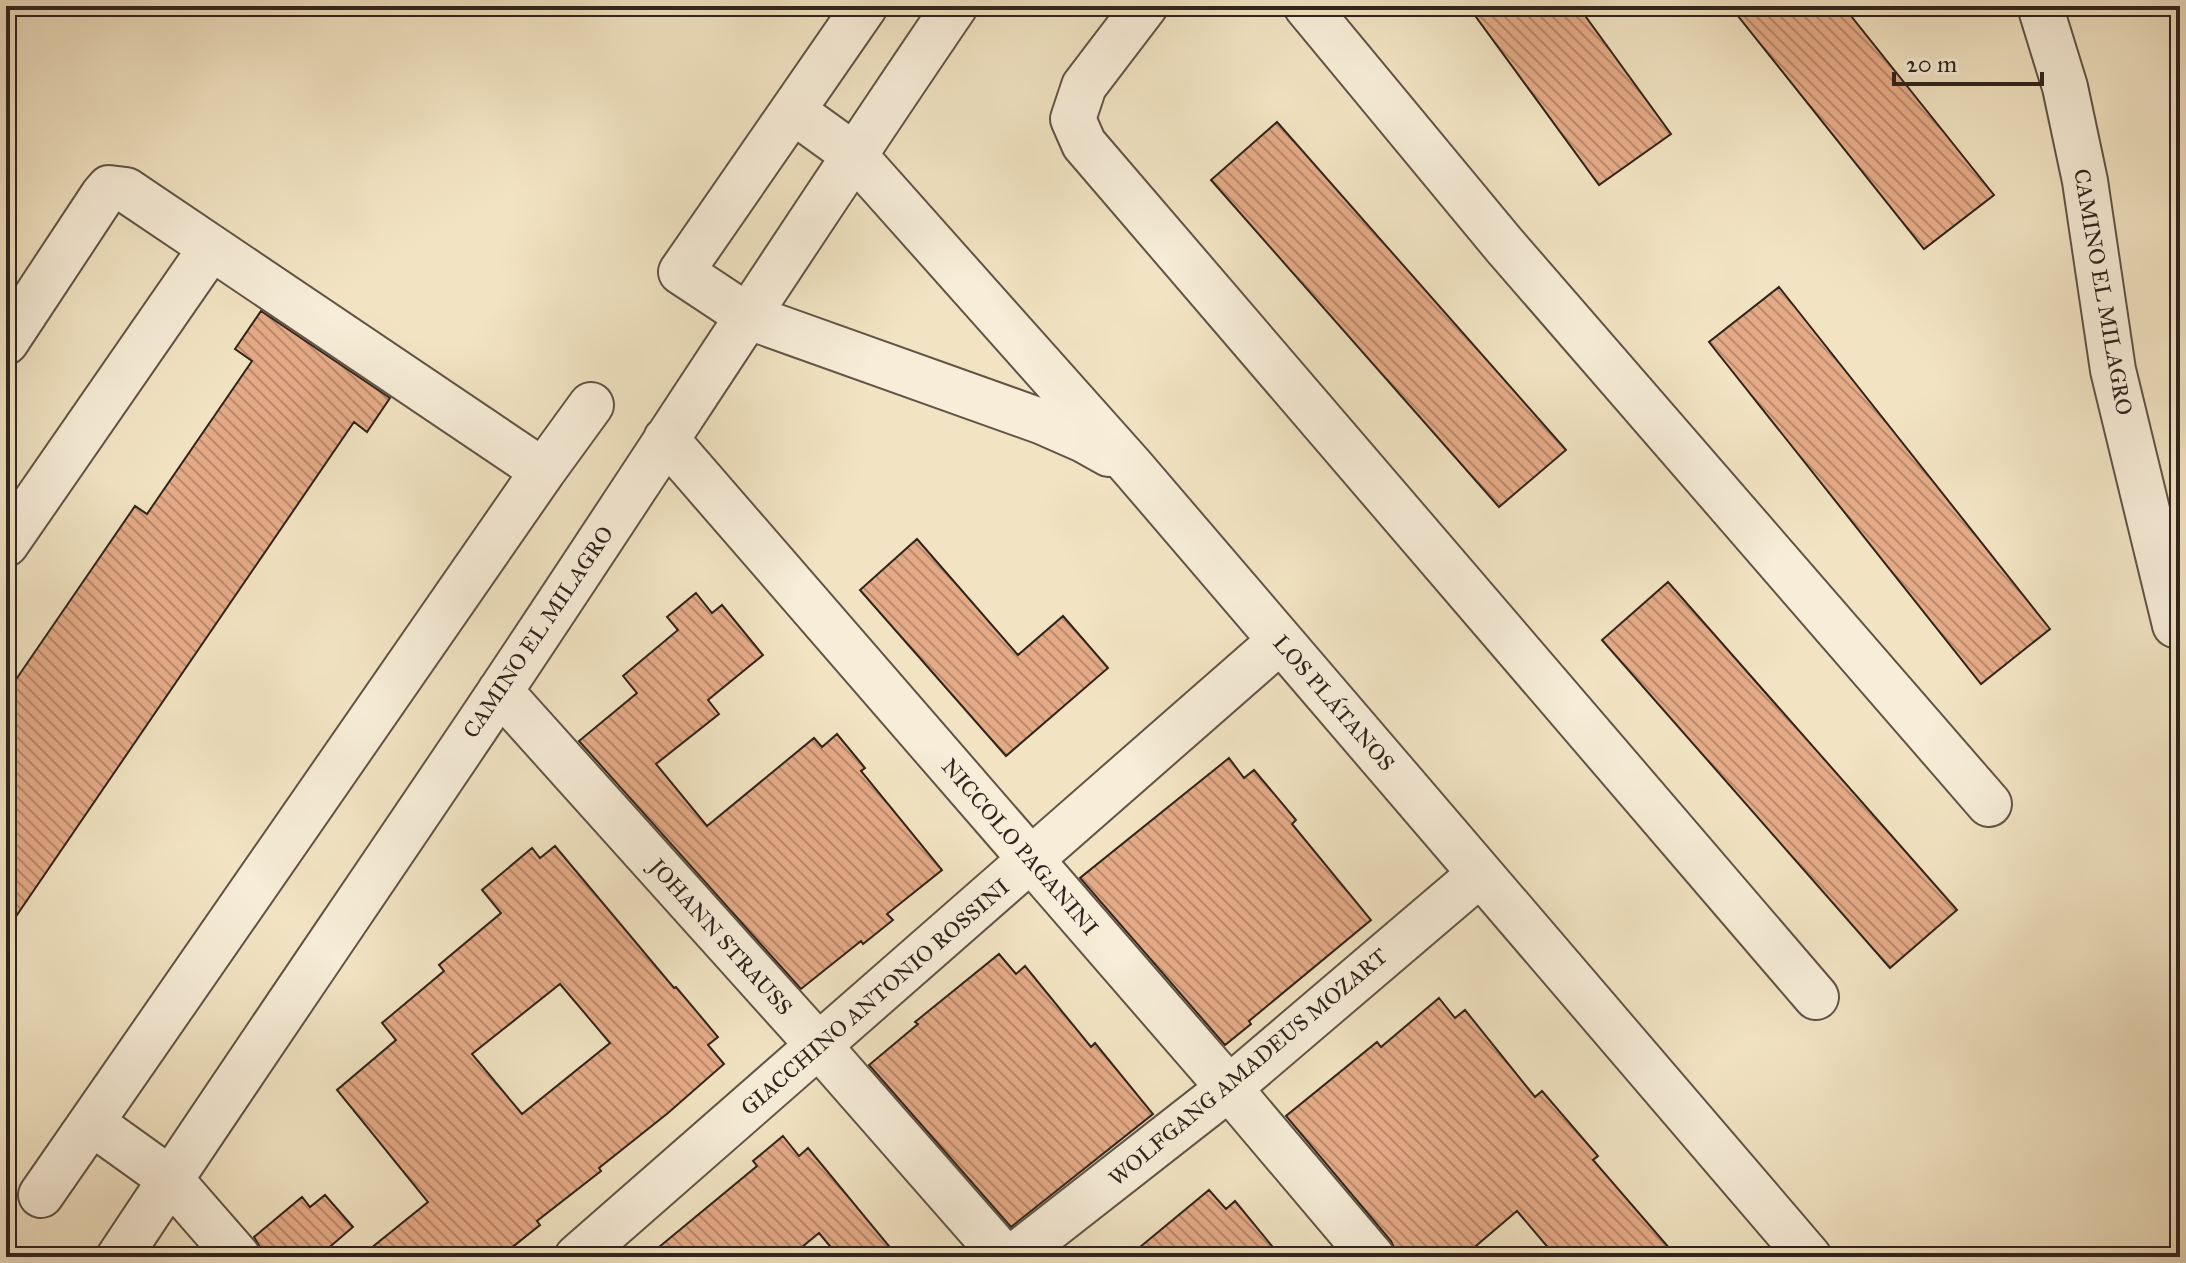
<svg xmlns="http://www.w3.org/2000/svg" width="2186" height="1263" font-family="'IM FELL Great Primer',serif">
<style>
.building{fill:url(#building-back-hatch);stroke:#30241e;stroke-width:2;fill-rule:evenodd}
.lines{fill:none;stroke-linecap:round;stroke-linejoin:round}
.minor-casing{stroke:#605447;stroke-width:48}
.minor{stroke:#f7edd8;stroke-width:44}
.labels{text-anchor:middle;dominant-baseline:central;stroke-width:8;stroke-linejoin:round;paint-order:stroke}
.street-label{font-size:22px;fill:#30241e;stroke:#f7edd8}
</style>
<defs>
<pattern id="building-back-hatch" width="6" height="6" patternUnits="userSpaceOnUse" patternTransform="scale(2)"><rect width="6" height="6" fill="#e5ab87"/><path d="M-1 5l2 2M0 0l6 6M5-1l2 2" fill="none" stroke="#ba8b6e"/></pattern>
</defs>
<rect width="100%" height="100%" fill="#f2e4c3"/>
<filter id="stains"><feTurbulence type="fractalNoise" baseFrequency=".0025" numOctaves="4"/><feColorMatrix values="0 0 0 0 .2 0 0 0 0 .09 0 0 0 0 .02 0 0 0 .5 -.17"/></filter>
<radialGradient id="worn" r=".72"><stop offset=".6" stop-color="#630" stop-opacity="0"/><stop offset="1" stop-color="#630" stop-opacity=".3"/></radialGradient>
<path class="building" d="M1468,6H1578L1671,134L1599,185Z
M1730,6H1843L1994,195L1924,249Z
M1277,122L1566,450L1499,507L1211,180Z
M1779,287L2050,629L1981,684L1709,342Z
M261,311L390,398L367,432L354,422L6,931V694L135,506L147,514L252,361L235,349Z
M917,539L1018,655L1063,616L1108,668L1006,756L860,590Z
M1668,582L1957,910L1890,968L1602,640Z
M696,593L712,613L722,605L763,655L708,700L719,714L656,764L707,826L814,738L822,747L837,734L865,768L861,771L942,870L887,914L893,920L863,944L861,941L801,989L579,741L637,693L623,676L678,630L667,617Z
M1229,758L1244,778L1254,770L1296,820L1292,824L1371,920L1249,1021L1251,1024L1225,1045L1080,878Z
M555,846L674,988L676,987L718,1037L708,1045L724,1064L668,1113L599,1168L601,1171L537,1221L540,1225L500,1257H360L428,1202L337,1090L396,1040L382,1023L444,971L439,965L501,913L482,890L532,848L540,858ZM560,984L610,1043L522,1114L472,1054Z
M999,954L1016,974L1025,966L1091,1047L1095,1043L1153,1114L1011,1227L869,1065L918,1024L915,1022Z
M1439,998L1455,1018L1465,1010L1535,1097L1542,1091L1598,1156L1593,1160L1677,1257H1556L1517,1211L1463,1257H1396V1252L1391,1241L1286,1116L1377,1042L1381,1047Z
M783,1136L799,1156L808,1148L898,1257H839L819,1233L790,1257H647L757,1166L753,1161Z
M1209,1190L1226,1209L1235,1201L1281,1257H1128Z
M325,1195L353,1227L318,1257H262V1251L254,1237L302,1197L310,1207Z"/>
<g class="lines">
<defs>
<path id="minor" d="M865,6L681,272L749,317L1043,422L1084,440L1109,454
M1145,6L1084,86L1073,119L1084,144L1816,997
M1306,6L1504,245L1989,804
M2040,6L2065,87L2085,181L2113,370L2175,625
M793,111L854,155L1132,467L1809,1257
M6,342L103,195L109,188L126,190L543,471
M666,439L1229,1088L1372,1257
M6,544L211,248
M500,691L819,1046L1004,1257
M92,1123L170,1179L238,1257
M41,1195L543,471L591,405
M119,1257C244,1068 373,881 499,693C652,464 800,233 955,6
M577,1257L1280,641
M1013,1257L1229,1088L1480,874"/>
</defs>
<use href="#minor" class="minor-casing"/>
<use href="#minor" class="minor"/>
</g>
<g class="labels">
<g class="street-label">
<text transform="translate(2103 292) rotate(80)">CAMINO EL MILAGRO</text>
<text transform="translate(538 632) rotate(-56)">CAMINO EL MILAGRO</text>
<text transform="translate(1334 703) rotate(49)">LOS PLÁTANOS</text>
<text transform="translate(1020 847) rotate(49)">NICCOLO PAGANINI</text>
<text transform="translate(721 937) rotate(48)">JOHANN STRAUSS</text>
<text transform="translate(875 997) rotate(-41)">GIACCHINO ANTONIO ROSSINI</text>
<text transform="translate(1248 1067) rotate(-40)">WOLFGANG AMADEUS MOZART</text>
</g>
</g>
<rect width="2186" height="1263" fill="none" stroke="#f2e4c3" stroke-width="32"/>
<rect x="8" y="8" width="2170" height="1247" fill="none" stroke="#30241e" stroke-width="4"/>
<rect x="16" y="16" width="2154" height="1231" fill="none" stroke="#30241e" stroke-width="2"/>
<path d="M1894 72v12h148v-12" fill="none" stroke="#30241e" stroke-width="4"/>
<text x="1906" y="72" font-size="24" fill="#30241e" stroke="#f7edd8" stroke-width="6" paint-order="stroke">20 m</text>
<rect width="100%" height="100%" filter="url(#stains)"/>
<rect width="100%" height="100%" fill="url(#worn)"/>
</svg>
